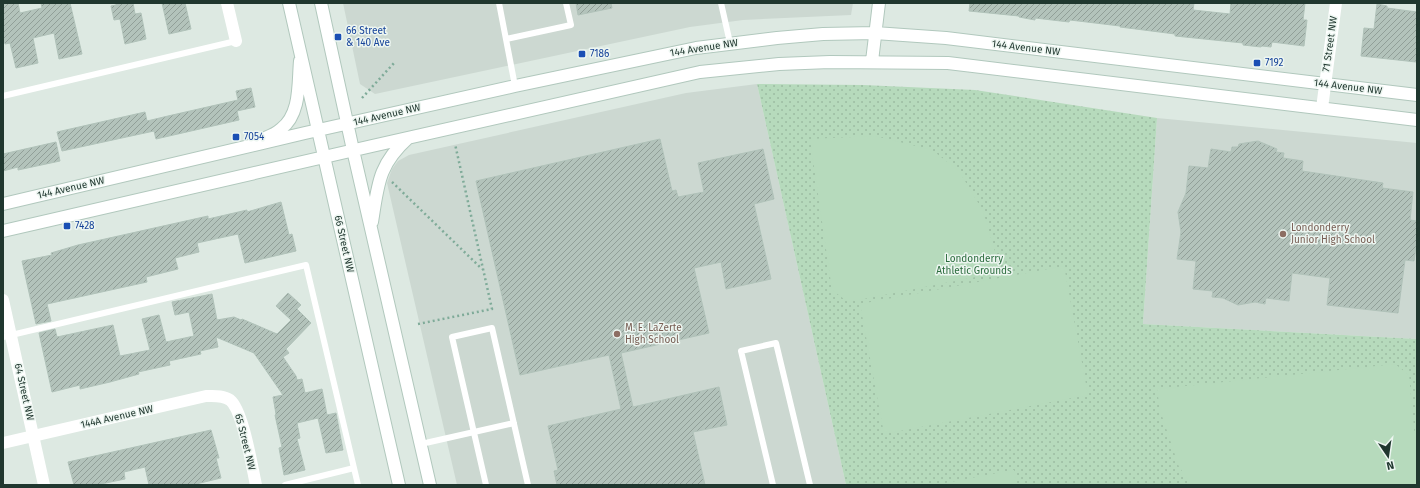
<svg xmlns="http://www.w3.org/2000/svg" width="1420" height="488" font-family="'Fira Sans',sans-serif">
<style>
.built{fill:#ccd8d1}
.grass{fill:url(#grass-dots)}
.garden{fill:#b6dabc}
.building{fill:url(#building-hatch);stroke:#b0c2b9}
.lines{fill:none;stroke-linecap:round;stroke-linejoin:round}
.secondary-casing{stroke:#b1c8bd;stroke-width:14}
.path{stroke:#7fab99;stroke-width:2.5;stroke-dasharray:2 3;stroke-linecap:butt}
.lane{stroke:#fff;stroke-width:6}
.street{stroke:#fff;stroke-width:12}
.secondary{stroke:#fff;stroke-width:12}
.transit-dot{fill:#1a4fb4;stroke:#edf6f1;stroke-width:1.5}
.education-dot{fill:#8d6e63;stroke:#edf6f1;stroke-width:1.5}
.labels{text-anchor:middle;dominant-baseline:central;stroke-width:3;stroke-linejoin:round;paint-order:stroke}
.transit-label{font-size:10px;fill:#164399;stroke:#edf6f1;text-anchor:start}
.street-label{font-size:10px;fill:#20372f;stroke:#edf6f1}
.education-label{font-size:10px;fill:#785e54;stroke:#edf6f1;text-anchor:start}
.park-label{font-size:10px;fill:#2c6c3e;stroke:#edf6f1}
</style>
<defs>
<pattern id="grass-dots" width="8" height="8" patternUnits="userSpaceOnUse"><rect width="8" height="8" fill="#b6dabc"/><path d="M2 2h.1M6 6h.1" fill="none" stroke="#9cbca2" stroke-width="1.8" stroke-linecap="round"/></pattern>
<pattern id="building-hatch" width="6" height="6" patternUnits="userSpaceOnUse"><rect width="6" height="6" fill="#b3c3bb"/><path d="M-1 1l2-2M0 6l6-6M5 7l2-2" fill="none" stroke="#919f98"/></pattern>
</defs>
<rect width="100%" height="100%" fill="#dde9e2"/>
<path class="built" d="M343,3H853L851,15L743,20L690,27L375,94L360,84Z
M757,84L846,485H457L387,183L392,169L398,161L409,155L686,93Z
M1157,118L1417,143V339L1143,324Z"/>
<path class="grass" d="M757,84L863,85L975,90L1157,118L1143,324L1417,339V485H846Z"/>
<path class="garden" d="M875,136L932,150L959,171L983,211L1001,272L848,302L832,290L810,139Z
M1064,266L1088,395L884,434L860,304Z
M1395,364L1409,375L1417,459V485H1193L1179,467L1160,410L1157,389Z
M1014,470L1016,485H935L1013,470Z"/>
<path class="building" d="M3,3H18L20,13L42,8L41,3H70L82,54L59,59L54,33L33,38L38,63L16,68L10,43L5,44L3,36Z
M116,3H133L135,14L141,13L146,39L125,44L120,19L114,20L111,6L116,5Z
M162,3H185L191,29L169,34Z
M576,3H611L612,8L578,15Z
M970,3H1194L1193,10L1230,14L1231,3H1305L1303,20H1307L1304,46L1272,42L1271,47L1262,46L1261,47L1243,45V43L1175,36V34L1120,27V26L1070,20L1069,22L1035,18V20L1019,17V16L969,11Z
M1377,4L1387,6V8L1417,12V50L1416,62L1361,56L1364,28L1374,29Z
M251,88L255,107L237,111L239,120L156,139L154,131L62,151L57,132L145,112L147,121L168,116L238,100L236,91Z
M660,139L672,191L676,190L678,197L704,192L698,163L763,149L774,199L754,204L771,279L726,289L721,262L694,268L709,333L621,353L633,407L719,387L727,425L693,432L705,485H557L554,471L558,470L548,426L621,409L609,355L520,375L476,181Z
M1258,141L1277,149L1276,152L1284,153L1283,158L1303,161L1302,171L1383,183L1382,188L1413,192L1410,220L1417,221V240L1414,261L1405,260L1398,313L1327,305L1330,278L1292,273L1289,301L1266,298L1265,304L1255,302L1238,305L1223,298L1212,297L1213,291L1193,289L1196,261L1177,259L1181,232L1178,212L1186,193L1189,166L1208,168L1211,149L1231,152L1232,147H1238L1239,144Z
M56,142L60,161L18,170V167L3,171V154Z
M281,202L289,235L292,234L296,251L245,263L238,234L197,243L199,252L175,258L178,269L146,277L147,282L47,304L51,321L36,324L22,261L52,255L51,253L78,245L208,216V219L247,210V212Z
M288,293L301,305L297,309L311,323L286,349L289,353L283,357L296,376L297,380L302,379L305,393L322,389L327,415L336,413L343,450L326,453L318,418L297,423L300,438L297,439L305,470L284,475L279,448L282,447L275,415L276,414L273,397L283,395L254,353L216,337L218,347L200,351L201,354L169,361L170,365L138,372L139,374L110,382L80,389V385L52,392L39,333L55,329L57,337L113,325L120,356L150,350L142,319L159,315L166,342L194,336L189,312L175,315L172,302L212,294L217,320L234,317L241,320L242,319L277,334L291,320L276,306Z
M211,430L219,458H216L221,478L192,485H149L145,467L124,472L125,479L96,485H74L68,462Z"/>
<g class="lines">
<defs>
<path id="secondary" d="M289,3L399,485
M321,3L353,150L430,485
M872,61L879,3
M265,138C270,136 277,133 281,129C301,114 298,83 300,61
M3,204L305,133L515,86L696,48L777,38L823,34L875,33L946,38L1417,95
M372,222C378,185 378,165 408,138
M3,231L372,146L700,72L779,64L830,62L948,63L1417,120"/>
</defs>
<use href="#secondary" class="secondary-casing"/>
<path class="path" d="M362,98L394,63
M392,182L482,269
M418,324L492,309L455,144"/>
<path class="lane" d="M499,3L515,86
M721,3L730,43
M506,39L571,25L566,3
M3,96L236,41
M3,337L306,265L358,485
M421,444L514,423
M285,485L354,468
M486,485L452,337L492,328L528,485
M773,485L741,351L776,343L810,485"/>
<path class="street" d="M227,3L236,41
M1322,108L1336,3
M3,300L44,485
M3,443L206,396C214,396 223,395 230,400C243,410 252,467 256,485"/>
<use href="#secondary" class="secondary"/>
</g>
<g class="transit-dot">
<rect x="334" y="33" width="8" height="8" rx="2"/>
<rect x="578" y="50" width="8" height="8" rx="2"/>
<rect x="1253" y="59" width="8" height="8" rx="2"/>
<rect x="232" y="133" width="8" height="8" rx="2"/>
<rect x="63" y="222" width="8" height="8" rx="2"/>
</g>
<g class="education-dot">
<circle cx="1283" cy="234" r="4"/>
<circle cx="617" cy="334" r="4"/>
</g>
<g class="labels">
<g class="transit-label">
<text x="346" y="31">66 Street<tspan x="346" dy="12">&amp; 140 Ave</tspan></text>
<text x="590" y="54">7186</text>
<text x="1265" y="63">7192</text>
<text x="244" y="137">7054</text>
<text x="75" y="226">7428</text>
</g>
<g class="street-label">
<text transform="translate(1330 44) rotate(-82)">71 Street NW</text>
<text transform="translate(704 48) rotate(-9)">144 Avenue NW</text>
<text transform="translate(1026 48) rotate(7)">144 Avenue NW</text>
<text transform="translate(1348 87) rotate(7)">144 Avenue NW</text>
<text transform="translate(387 115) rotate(-13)">144 Avenue NW</text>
<text transform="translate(71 188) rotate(-13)">144 Avenue NW</text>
<text transform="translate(344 244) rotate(77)">66 Street NW</text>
<text transform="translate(24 392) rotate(77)">64 Street NW</text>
<text transform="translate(117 417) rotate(-13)">144A Avenue NW</text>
<text transform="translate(245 442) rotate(76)">65 Street NW</text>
</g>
<g class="education-label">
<text x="1291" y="228">Londonderry<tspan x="1291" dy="12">Junior High School</tspan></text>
<text x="625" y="328">M. E. LaZerte<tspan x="625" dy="12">High School</tspan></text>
</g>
<g class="park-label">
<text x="974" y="259">Londonderry<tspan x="974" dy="12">Athletic Grounds</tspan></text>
</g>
</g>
<rect width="1420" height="488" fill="none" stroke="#20372f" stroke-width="8"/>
<g transform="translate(1388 456) rotate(167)" stroke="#edf6f1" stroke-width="3" paint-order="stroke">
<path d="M0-3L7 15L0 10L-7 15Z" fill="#20372f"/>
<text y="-6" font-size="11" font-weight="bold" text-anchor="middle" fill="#20372f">N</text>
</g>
</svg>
